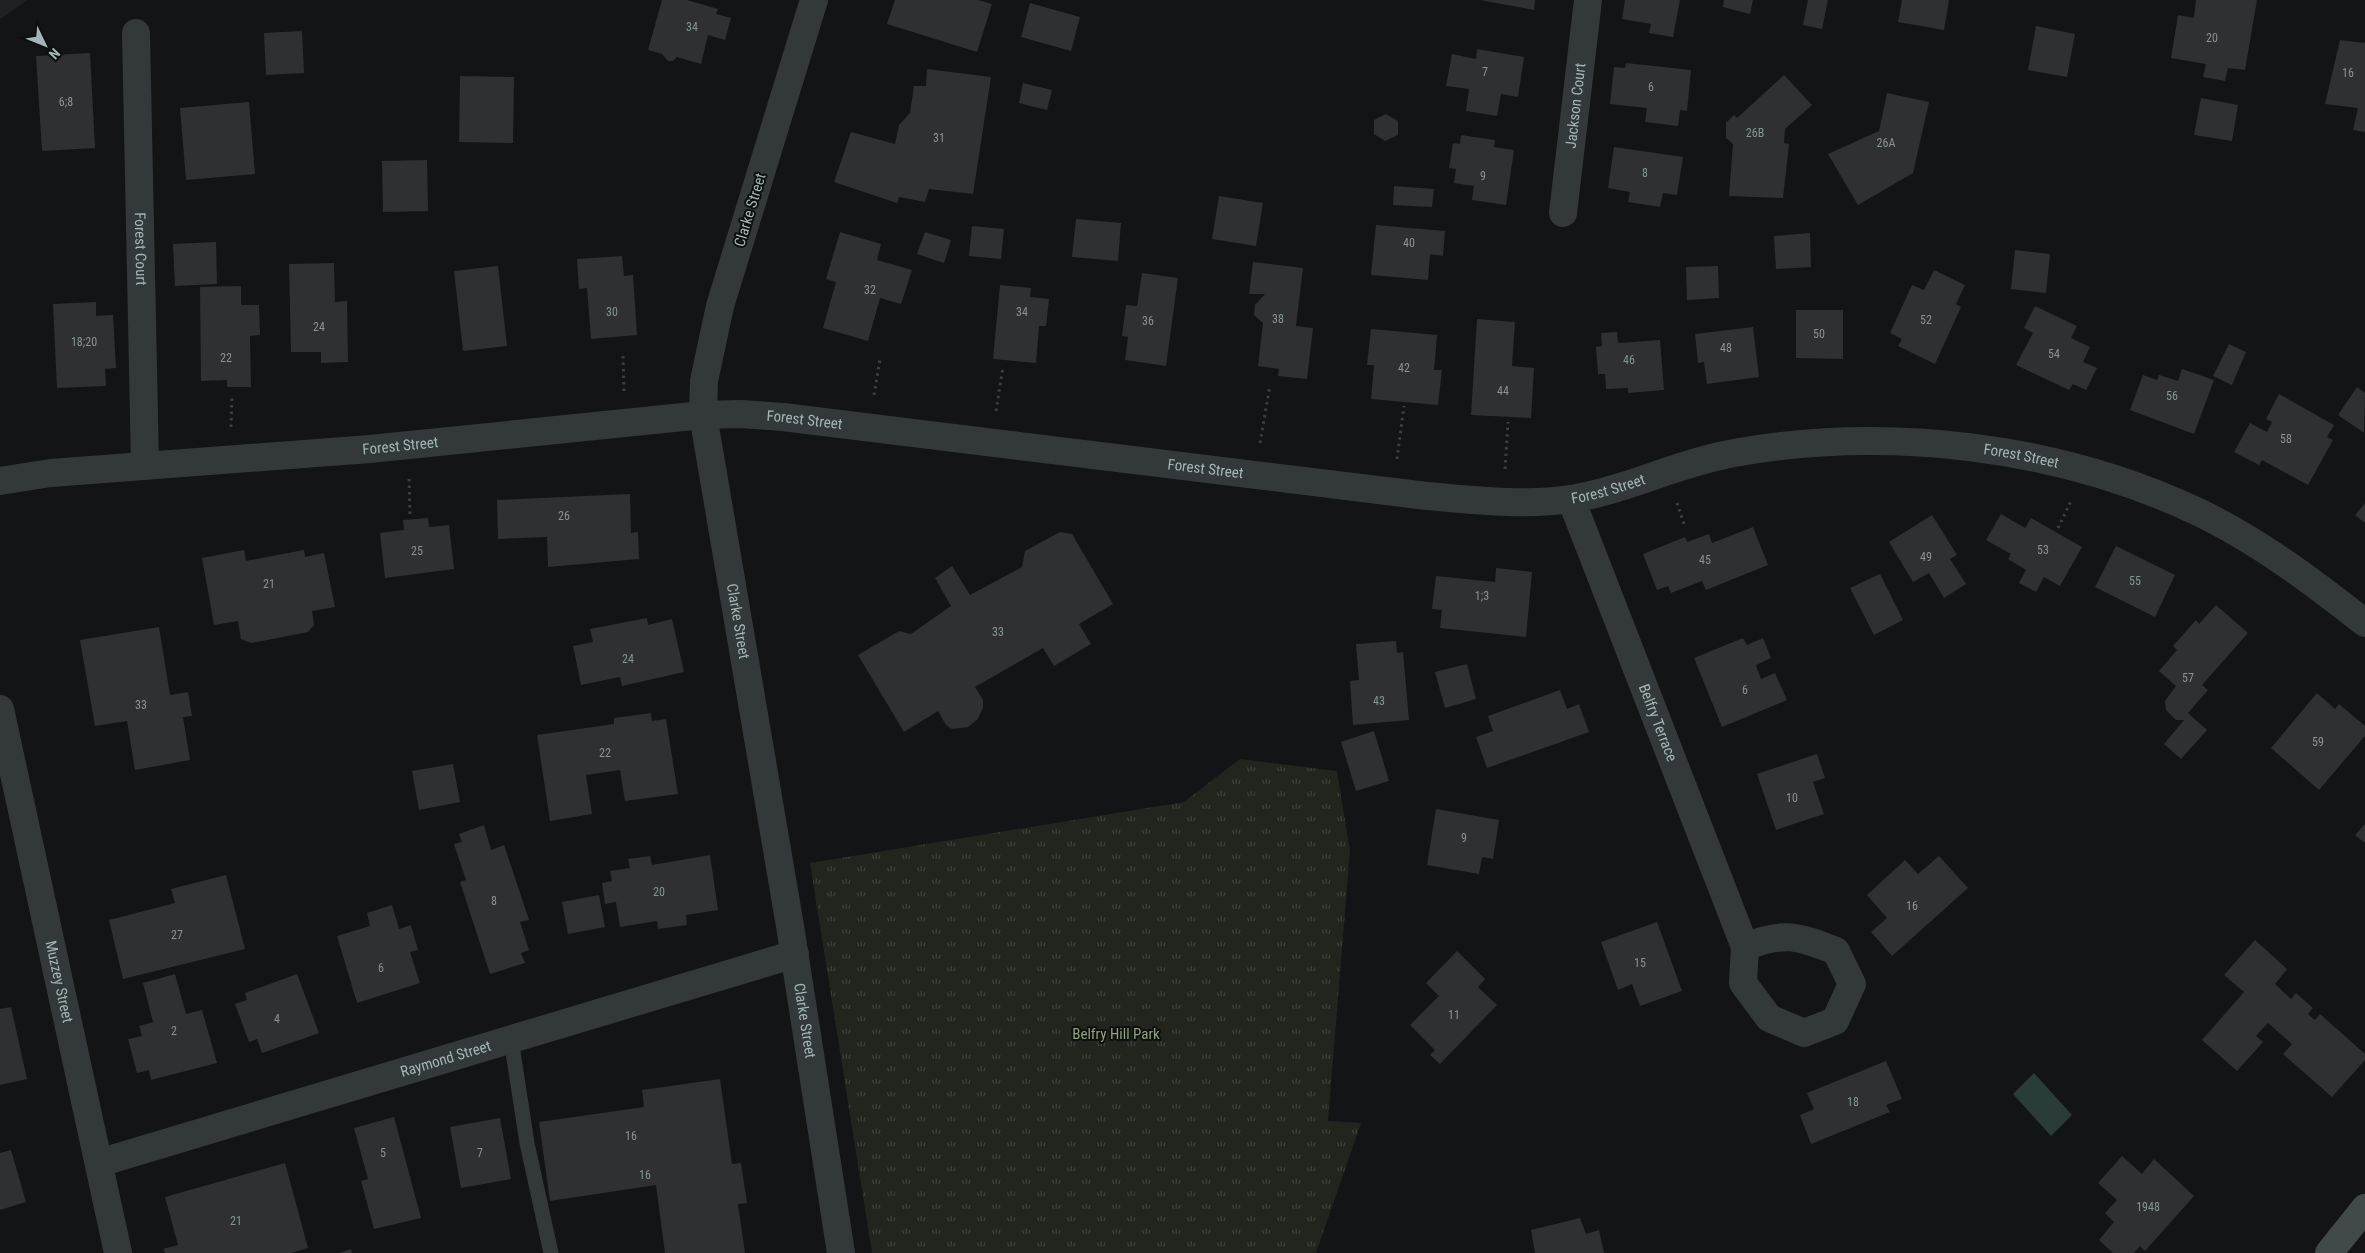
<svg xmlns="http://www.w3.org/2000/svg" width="2365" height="1253" font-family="'Roboto Condensed',sans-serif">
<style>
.built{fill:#1f2122}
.park{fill:url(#park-tufts)}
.water{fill:#2a3c38}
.building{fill:#2e3032}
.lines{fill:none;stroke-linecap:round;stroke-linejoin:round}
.path{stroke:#394041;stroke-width:3;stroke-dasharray:2.5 4;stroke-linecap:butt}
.service{stroke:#33393a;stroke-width:15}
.minor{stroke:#33393a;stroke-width:28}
.tertiary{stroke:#33393a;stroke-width:28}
.secondary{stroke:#41494a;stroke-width:28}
.labels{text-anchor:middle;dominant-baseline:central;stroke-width:4;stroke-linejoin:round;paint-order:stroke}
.number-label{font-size:12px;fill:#869496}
.street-label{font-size:15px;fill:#a3b5b7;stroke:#0e0f10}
.park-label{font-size:15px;fill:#91a378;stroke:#0e0f10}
</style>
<defs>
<pattern id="park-tufts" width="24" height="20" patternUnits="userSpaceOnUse" patternTransform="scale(1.25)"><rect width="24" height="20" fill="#21251d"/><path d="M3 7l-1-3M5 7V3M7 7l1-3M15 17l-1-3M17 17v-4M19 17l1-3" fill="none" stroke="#3e423c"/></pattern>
</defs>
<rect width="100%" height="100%" fill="#131415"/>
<path class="built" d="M0,0H28L0,19Z"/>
<path class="park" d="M1240,759L1337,771L1350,851L1328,1121L1361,1123L1316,1253H872L810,863L1184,802Z"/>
<path class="water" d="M2034,1073L2072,1115L2051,1136L2013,1094Z"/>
<path class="building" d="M662,0H687L718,9L716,14L731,18L725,40L708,35L701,64L677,57L673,61H668L662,54L648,50Z
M895,0H978L992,4L977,52L887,24Z
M1480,0H1535L1534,10Z
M1625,0H1680L1673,37L1649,33L1651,24L1622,19Z
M1724,0H1753L1750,14L1723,7Z
M1808,0H1828L1822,29L1803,25Z
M1902,0H1949L1944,30L1898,22Z
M2196,0H2257L2245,70L2228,68L2225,81L2203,77L2206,64L2171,58L2178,15L2194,18Z
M1030,3L1080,17L1071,51L1021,37Z
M2036,26L2075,34L2067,77L2028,70Z
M302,31L304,73L266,75L264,33Z
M2340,40L2365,43V132L2353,130L2358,108L2325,104Z
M1477,49L1524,57L1518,97L1501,94L1497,116L1466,111L1469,89L1446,86L1452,54L1476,59Z
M90,53L95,148L42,151L36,56Z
M1626,63L1691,70L1687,111L1680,110L1678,126L1645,122L1647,108L1610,104L1614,67L1625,68Z
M927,69L991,77L973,194L929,189L925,202L899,197L897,203L834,182L851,132L895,144L899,125L910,113L914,86H926Z
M1784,75L1812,105L1785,129L1784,143L1789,144L1783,198L1729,196L1733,144L1726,138V123L1734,115L1737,118Z
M460,76L514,77L513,143L459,142Z
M1023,83L1052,90L1047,110L1019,103Z
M1887,93L1929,102L1913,173L1858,205L1828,154L1879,131Z
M2201,98L2238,105L2232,141L2194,135Z
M249,102L255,174L186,180L180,108Z
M1386,114L1398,121V135L1385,141L1374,134V120Z
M1461,135L1495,140L1494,147L1514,150L1506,205L1472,200L1474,186L1454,183L1456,169L1449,168L1453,143L1460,144Z
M1614,147L1683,157L1677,195L1663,193L1660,207L1628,202L1630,192L1608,188Z
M427,160L428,211L383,212L382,161Z
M1394,186L1434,189L1432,207L1393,205Z
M1219,196L1263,203L1256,246L1212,239Z
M1076,219L1121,223L1118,261L1072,257Z
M1376,225L1445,231L1443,256L1430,254L1428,280L1371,275Z
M972,226L1004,229L1001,259L969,256Z
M840,232L881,244L877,260L912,270L901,304L880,298L868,341L823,328L836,282L826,279Z
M925,232L951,240L944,263L917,254Z
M1810,233L1811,267L1776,269L1774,236Z
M216,242L217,284L175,286L173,244Z
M2015,250L2050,254L2046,293L2011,289Z
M622,256L624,276L633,275L637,335L591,339L587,288L579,289L577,259Z
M1253,262L1303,268L1296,326L1313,328L1307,379L1278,376L1279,369L1258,366L1263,323L1254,315L1255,305L1265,294H1249Z
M334,263L335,302L347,301L348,362L321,363V352H291L289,264Z
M498,266L507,346L463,351L454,271Z
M1718,266L1719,298L1687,300L1686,267Z
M1934,270L1965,285L1956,304L1961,307L1935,364L1898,346L1902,339L1890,333L1912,285L1924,290Z
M1142,273L1178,278L1166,366L1125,360L1128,337L1122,336L1126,305L1137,306Z
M1000,285L1031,288L1030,297L1049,299L1046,326H1039L1036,363L993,359Z
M241,286V305H259L260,335L250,336L251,387H227V380L201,381L200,287Z
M96,302V316L113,315L116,368L105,369L106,386L57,388L53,304Z
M2035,306L2077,326L2071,338L2090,347L2083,362L2097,368L2086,390L2073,384L2069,390L2016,365L2033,333L2024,328Z
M1796,310H1843V359L1796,358Z
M1477,319L1515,322L1512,366L1534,368L1531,418L1471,415Z
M1753,327L1759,377L1707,384L1704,362L1698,363L1695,334Z
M1371,329L1437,335L1434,370H1442L1438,405L1371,399L1374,365H1367Z
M1617,332L1618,343L1660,340L1664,390L1628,393V388L1606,389L1605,374H1598L1596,347L1602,346L1601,333Z
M2229,344L2246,352L2232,385L2213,376Z
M2182,369L2214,380L2194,434L2130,410L2143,375L2157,380L2159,375L2178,381Z
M2357,387L2365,393L2364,433L2338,415Z
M2279,394L2334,425L2327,437L2333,440L2308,485L2262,460L2259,465L2234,452L2250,423L2267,432L2272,422L2266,419Z
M630,494L631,533L638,532L639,559L548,567L547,537L498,539L497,500Z
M2365,503V523L2355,515Z
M2001,514L2025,528L2031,518L2082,547L2060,586L2044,577L2036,592L2019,583L2026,570L2008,559L2011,554L1986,540Z
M1932,515L1957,555L1950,559L1966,584L1944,598L1929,573L1913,582L1889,542Z
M428,518L429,527L449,525L454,569L385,578L380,533L404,530L403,520Z
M1753,527L1768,565L1706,590L1702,581L1671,593L1668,586L1657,590L1643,554L1685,537L1687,542L1709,534L1712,543Z
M1060,532L1072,534L1113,604L1079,624L1091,644L1054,666L1043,648L975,687L983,700V708L977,720L968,727L952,729L946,725L938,711L904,732L858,655L899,631L911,634L951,606L935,578L952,566L970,595L1022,567L1025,551Z
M2116,546L2175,575L2155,617L2095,587Z
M244,550L246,561L304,550L305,557L324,553L335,607L312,611L314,625L308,632L251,643L241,639L238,621L214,625L202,558Z
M1496,568L1532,572L1526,637L1440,628L1442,610L1432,609L1436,576L1495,582Z
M1880,574L1903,620L1874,635L1850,588Z
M2216,605L2248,633L2202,685L2208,690L2188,713L2207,730L2181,759L2164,744L2184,720H2176L2166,710L2165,701L2176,686L2159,671L2177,650L2173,646L2196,620L2199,624Z
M647,618L648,625L672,619L684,672L622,686L620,677L581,685L573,646L593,642L590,629Z
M159,627L170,695L188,692L192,716L183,717L190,760L135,770L127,721L95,726L80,640Z
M1743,638L1747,645L1763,638L1771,658L1756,665L1761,679L1775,673L1787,700L1722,727L1694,658Z
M1396,641L1397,653L1403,652L1409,720L1353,725L1350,681L1359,680L1356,644Z
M1467,664L1476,699L1445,708L1435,672Z
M1560,690L1567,709L1579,704L1589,732L1487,768L1476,737L1493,731L1488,716Z
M2317,693L2335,709L2339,704L2365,726V736L2319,790L2271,748Z
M651,713L652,721L666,719L678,794L625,801L620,770L586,775L592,814L550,821L537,735L614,724V718Z
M1374,731L1389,781L1356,791L1341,742Z
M1817,754L1825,778L1813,782L1824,814L1776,830L1757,774Z
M453,764L460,802L419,810L412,771Z
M1436,809L1499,820L1493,859L1482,857L1479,874L1427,865Z
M2365,824V843L2355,835Z
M484,825L491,850L504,845L529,920L520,922L529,950L521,953L525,963L490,974L460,882L466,880L454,844L462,842L459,834Z
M710,855L718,910L686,915L687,925L658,929L657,921L620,927L616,902L605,904L602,883L612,881L610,871L630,868L628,859L650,856L652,865Z
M1939,856L1968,888L1892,956L1871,932L1887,918L1867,895L1905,860L1918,874Z
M226,875L245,949L123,979L109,920L175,903L171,889Z
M599,895L605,927L568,934L562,902Z
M392,905L399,929L411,925L418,950L410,952L420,983L357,1003L337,936L370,926L367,913Z
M1657,922L1682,991L1640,1006L1632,984L1618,990L1601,942Z
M2255,940L2287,969L2275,984L2291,999L2296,993L2313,1008L2308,1014L2315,1020L2320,1014L2365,1054V1060L2332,1097L2283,1054L2292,1044L2268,1023L2256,1036L2263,1042L2237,1071L2202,1040L2244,992L2224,975Z
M1457,951L1485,979L1478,987L1497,1005L1440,1064L1430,1055L1435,1050L1410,1025L1439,996L1426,983Z
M175,974L186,1014L202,1010L217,1063L151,1080L149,1070L137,1073L128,1039L142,1036L139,1026L153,1022L143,983Z
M297,974L319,1033L262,1053L257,1039L249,1042L235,1004L247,1000L245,993Z
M11,1007L27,1079L0,1085V1009Z
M1886,1061L1902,1099L1886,1105L1890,1112L1811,1144L1800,1115L1814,1109L1807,1093Z
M720,1079L732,1164L741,1163L747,1203L738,1204L745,1253H665L656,1185L550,1201L539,1122L644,1107L642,1090Z
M394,1117L421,1218L374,1229L361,1181L368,1179L354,1128Z
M500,1118L511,1179L461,1188L450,1127Z
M11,1150L26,1202L0,1210V1153Z
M2122,1156L2142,1174L2154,1159L2194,1196L2145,1251L2140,1246L2134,1253H2113L2099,1240L2114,1222L2105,1213L2117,1200L2098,1183Z
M285,1163L308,1248L291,1253H165L163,1249L178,1245L165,1197Z
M1580,1218L1586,1234L1599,1230L1604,1253H1535L1531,1230Z
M351,1249L352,1253H339Z"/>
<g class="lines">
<path class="path" d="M623,356L624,391
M874,395L880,359
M996,411L1003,367
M231,427L232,395
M1260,443L1270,385
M1397,459L1404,406
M1505,469L1508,422
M409,479L410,515
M1677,503L1684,524
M2058,528L2071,501"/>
<path class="service" d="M511,1039L527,1143L551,1253"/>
<g class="minor">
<path id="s1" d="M814,0L720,306L704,381L703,415L790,926L841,1253"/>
<path id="s2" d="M136,33L145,465"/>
<path id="s3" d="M1563,213L1588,0"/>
<path id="s4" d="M1571,499L1745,947C1784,931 1798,936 1836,951L1852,984L1835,1021L1804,1033L1769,1018L1743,983L1745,947"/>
<path id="s5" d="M0,709L118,1253"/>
<path id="s6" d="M99,1163L795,954"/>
</g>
<path class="tertiary" id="s7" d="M0,481L51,473L370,449L703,415L741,414L783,417L1427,496C1474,500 1524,506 1571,499C1626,490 1678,463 1734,453C1885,426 2056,445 2196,511C2256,539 2313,582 2365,623"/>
<path class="secondary" d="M2329,1253L2365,1208"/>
</g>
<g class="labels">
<g class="number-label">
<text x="692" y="27">34</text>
<text x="2212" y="38">20</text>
<text x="1485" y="72">7</text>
<text x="2348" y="73">16</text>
<text x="1651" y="87">6</text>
<text x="66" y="102">6;8</text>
<text x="1755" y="133">26B</text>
<text x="939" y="138">31</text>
<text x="1886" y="143">26A</text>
<text x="1645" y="173">8</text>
<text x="1483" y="176">9</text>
<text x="1409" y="243">40</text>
<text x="870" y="290">32</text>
<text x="612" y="312">30</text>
<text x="1022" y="312">34</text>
<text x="1278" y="319">38</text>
<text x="1926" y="320">52</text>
<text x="1148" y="321">36</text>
<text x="319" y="327">24</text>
<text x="1819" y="334">50</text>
<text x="84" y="342">18;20</text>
<text x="1726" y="348">48</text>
<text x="2054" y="354">54</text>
<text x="226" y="358">22</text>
<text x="1629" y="360">46</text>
<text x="1404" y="368">42</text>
<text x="1503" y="391">44</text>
<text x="2172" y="396">56</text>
<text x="2286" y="439">58</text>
<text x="564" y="516">26</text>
<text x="2043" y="550">53</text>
<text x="417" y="551">25</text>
<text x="1926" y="557">49</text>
<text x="1705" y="560">45</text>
<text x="2135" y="581">55</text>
<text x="269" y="584">21</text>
<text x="1482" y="596">1;3</text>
<text x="998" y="632">33</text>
<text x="628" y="659">24</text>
<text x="2188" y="678">57</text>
<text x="1745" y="690">6</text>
<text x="1379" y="701">43</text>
<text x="141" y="705">33</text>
<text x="2318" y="742">59</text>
<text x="605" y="753">22</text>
<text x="1792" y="798">10</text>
<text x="1464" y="838">9</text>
<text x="659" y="892">20</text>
<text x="494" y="901">8</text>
<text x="1912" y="906">16</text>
<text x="177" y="935">27</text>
<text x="1640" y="963">15</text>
<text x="381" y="968">6</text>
<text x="1454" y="1015">11</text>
<text x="277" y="1019">4</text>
<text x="174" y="1031">2</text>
<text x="1853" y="1102">18</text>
<text x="631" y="1136">16</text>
<text x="383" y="1153">5</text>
<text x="480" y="1153">7</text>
<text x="645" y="1175">16</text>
<text x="2148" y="1207">1948</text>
<text x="236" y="1221">21</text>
</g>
<g class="street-label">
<text stroke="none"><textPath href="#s3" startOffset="108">Jackson Court</textPath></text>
<text transform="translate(750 210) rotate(-73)">Clarke Street</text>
<text stroke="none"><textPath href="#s2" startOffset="216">Forest Court</textPath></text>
<text stroke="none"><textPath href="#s7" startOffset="808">Forest Street</textPath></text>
<text stroke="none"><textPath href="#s7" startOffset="402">Forest Street</textPath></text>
<text stroke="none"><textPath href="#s7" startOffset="2038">Forest Street</textPath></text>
<text stroke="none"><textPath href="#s7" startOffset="1212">Forest Street</textPath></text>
<text stroke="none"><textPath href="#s7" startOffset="1618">Forest Street</textPath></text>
<text stroke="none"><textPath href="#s1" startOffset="640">Clarke Street</textPath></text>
<text stroke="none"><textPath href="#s4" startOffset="240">Belfry Terrace</textPath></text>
<text stroke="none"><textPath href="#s5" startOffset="279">Muzzey Street</textPath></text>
<text stroke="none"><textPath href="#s1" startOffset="1045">Clarke Street</textPath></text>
<text stroke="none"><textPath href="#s6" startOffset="362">Raymond Street</textPath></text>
</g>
<g class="park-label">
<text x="1116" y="1034">Belfry Hill Park</text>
</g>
</g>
<g transform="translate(45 45) rotate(133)" stroke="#0e0f10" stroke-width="4" paint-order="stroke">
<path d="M0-4L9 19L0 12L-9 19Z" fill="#a3b5b7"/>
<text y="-8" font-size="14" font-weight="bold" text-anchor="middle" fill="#a3b5b7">N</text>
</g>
</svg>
